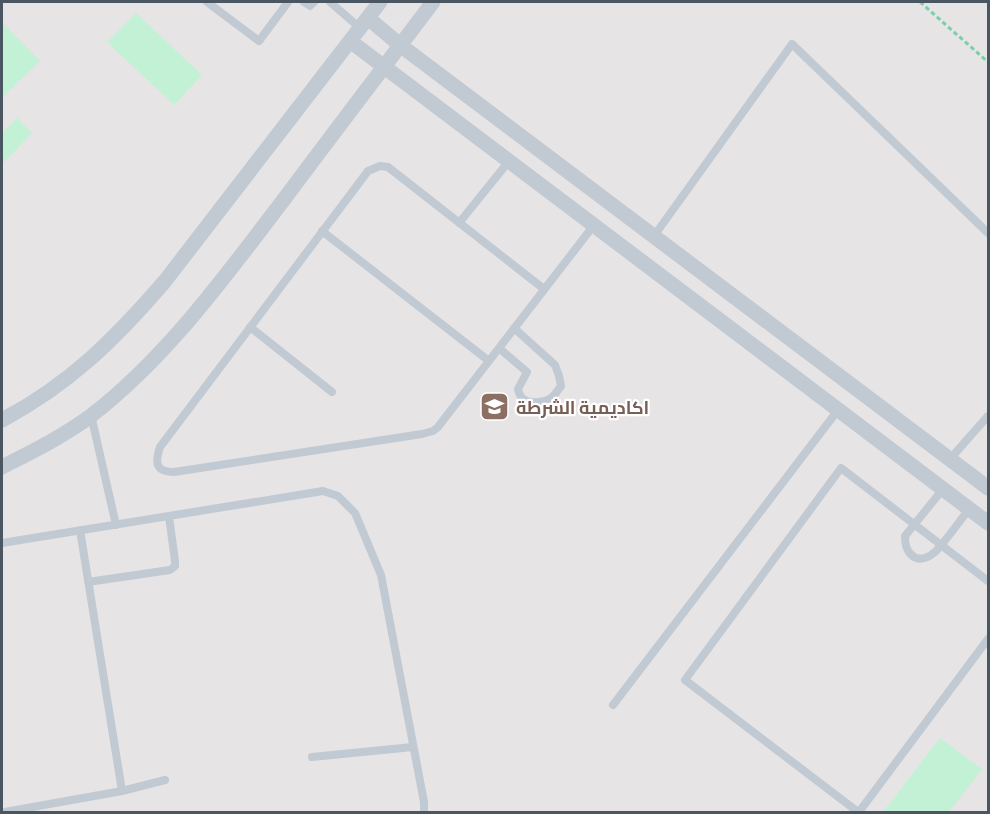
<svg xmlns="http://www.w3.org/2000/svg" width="990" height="814" font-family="Commissioner,Cairo,sans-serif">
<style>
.education{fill:#e6e4e5}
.green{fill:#c3f1d5}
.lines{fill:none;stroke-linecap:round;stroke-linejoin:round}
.path{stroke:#7ad0a6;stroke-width:3;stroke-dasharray:4.5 3;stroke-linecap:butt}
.lane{stroke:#c1cad2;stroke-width:8}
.street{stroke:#c1cad2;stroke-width:15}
.labels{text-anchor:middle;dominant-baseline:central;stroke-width:4.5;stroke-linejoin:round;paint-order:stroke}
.education-label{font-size:18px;font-weight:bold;fill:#785e54;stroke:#fff;text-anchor:start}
</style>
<rect width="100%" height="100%" fill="#f5f3f3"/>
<path class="education" d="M2,2H988V812H2Z"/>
<path class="green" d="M136,13L202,75L174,105L107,42Z
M2,22L40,61L2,98Z
M17,118L32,133L2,164V133Z
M940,738L982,769L949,812H883Z"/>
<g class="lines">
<path class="path" d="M920,2L988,62"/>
<path class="lane" d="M207,2L259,41L288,2
M304,2L310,6L314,2
M330,2L360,28
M459,223L509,161
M322,231L489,361
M654,236L792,44L988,233
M544,289L388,167L380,166L368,171L160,447C155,462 155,472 174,472L422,434L433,431L438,427L594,225
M250,327L332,392
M499,348L527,372L518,389C519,393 519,395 522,398C528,404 544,403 551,398C555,395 558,390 561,386L559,376L555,365L514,328
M91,415L116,525
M950,459L988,416
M943,489L905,536C905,544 906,552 914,557C921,561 930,557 936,551C947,539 959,522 969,509
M80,530L122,791
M2,543L323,491L338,496L355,513L381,575L424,802V812
M88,582L170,570L175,566V561L169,516
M613,705L838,410
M312,757L413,747
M5,812L122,791L165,780
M858,812L685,680L841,468L988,581
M859,812L988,639"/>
<path class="street" d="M368,18L400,45L988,488
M350,41L988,523
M2,420C70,384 115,339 165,281L380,2
M2,467C33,451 64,436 92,415C169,355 226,275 285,198C334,132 384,67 433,2"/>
</g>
<defs>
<symbol id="university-square" viewBox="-11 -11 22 22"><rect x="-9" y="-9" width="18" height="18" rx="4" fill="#8d6e63" stroke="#fff"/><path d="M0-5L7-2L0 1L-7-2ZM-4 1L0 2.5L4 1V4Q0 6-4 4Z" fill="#fff"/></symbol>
</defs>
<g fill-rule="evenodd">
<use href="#university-square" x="478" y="390" width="33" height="33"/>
</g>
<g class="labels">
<g class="education-label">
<text x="516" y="407">اكاديمية الشرطة</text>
</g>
</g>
<rect width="990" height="814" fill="none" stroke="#4a5661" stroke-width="6"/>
</svg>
